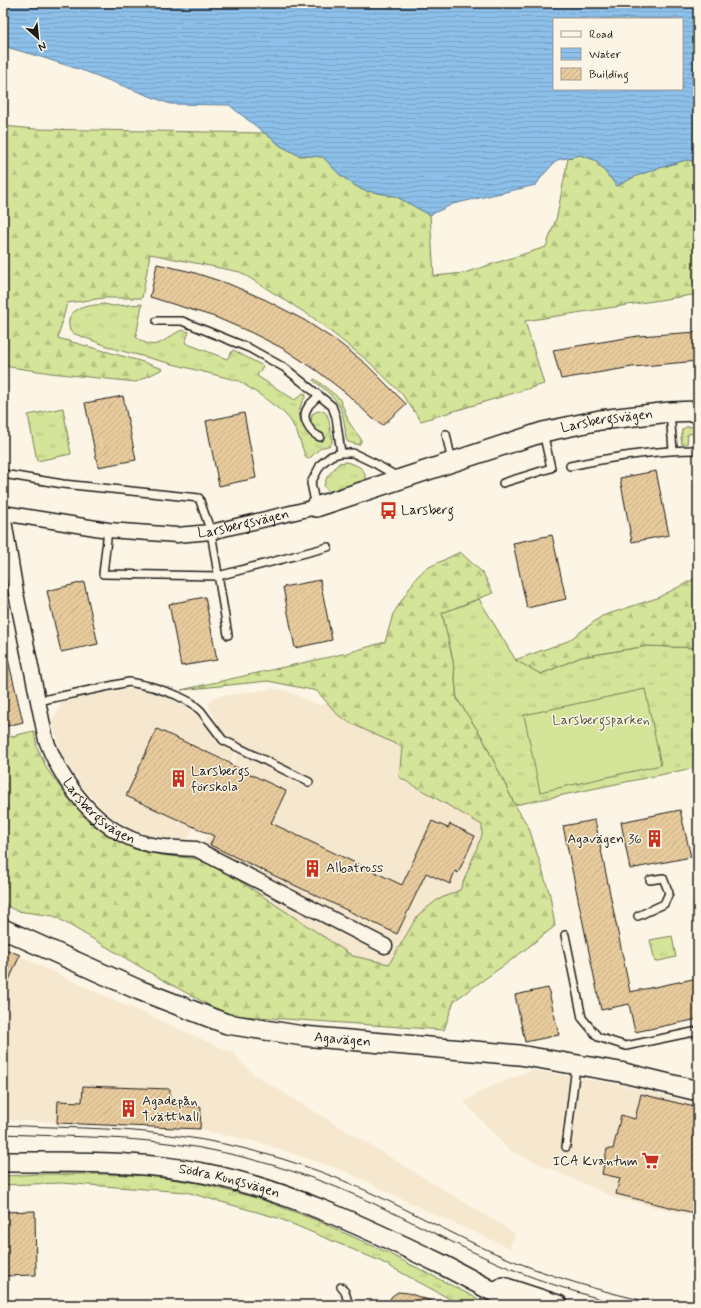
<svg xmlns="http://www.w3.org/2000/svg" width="701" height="1308" font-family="Mynerve,sans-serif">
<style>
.built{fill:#f6e8cf}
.grass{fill:url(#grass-tufts);stroke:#78805a}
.forest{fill:url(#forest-firs);stroke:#78805a}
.pitch{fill:#d4e498;stroke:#78805a}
.water{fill:url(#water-rules);stroke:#5f7e97;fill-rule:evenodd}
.building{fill:url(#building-hatch);stroke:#1c1c1c}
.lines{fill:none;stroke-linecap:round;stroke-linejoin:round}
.lane-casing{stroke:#1c1c1c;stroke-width:10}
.street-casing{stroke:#1c1c1c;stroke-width:17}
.secondary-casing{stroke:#1c1c1c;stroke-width:22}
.lane{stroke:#fcf5e5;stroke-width:7}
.street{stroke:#fcf5e5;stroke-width:14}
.secondary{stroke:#fcf5e5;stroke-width:19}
.tram{stroke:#1c1c1c;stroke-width:1}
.labels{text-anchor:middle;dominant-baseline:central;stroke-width:3;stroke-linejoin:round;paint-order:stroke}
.street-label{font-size:14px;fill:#1c1c1c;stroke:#fcf5e5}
.poi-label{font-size:14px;fill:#1c1c1c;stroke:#fcf5e5;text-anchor:start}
.park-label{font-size:14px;fill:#535841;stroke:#fcf5e5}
</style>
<defs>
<pattern id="grass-tufts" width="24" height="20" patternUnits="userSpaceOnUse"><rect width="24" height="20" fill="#d4e498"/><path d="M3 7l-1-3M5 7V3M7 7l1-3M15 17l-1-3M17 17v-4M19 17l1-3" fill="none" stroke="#b5c382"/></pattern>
<pattern id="forest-firs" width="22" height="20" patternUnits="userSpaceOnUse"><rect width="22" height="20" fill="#d4e498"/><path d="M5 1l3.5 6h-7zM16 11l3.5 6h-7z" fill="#b5c382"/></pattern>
<pattern id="water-rules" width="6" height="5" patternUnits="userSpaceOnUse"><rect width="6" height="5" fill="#8cbfe9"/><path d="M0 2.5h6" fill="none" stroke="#78a4c7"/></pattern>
<pattern id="building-hatch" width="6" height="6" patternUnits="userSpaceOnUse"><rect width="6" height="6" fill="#e8cb9c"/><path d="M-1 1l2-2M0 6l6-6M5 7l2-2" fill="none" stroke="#c6ae86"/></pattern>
</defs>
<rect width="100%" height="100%" fill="#fcf5e5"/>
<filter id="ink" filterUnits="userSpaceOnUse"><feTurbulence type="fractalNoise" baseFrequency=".025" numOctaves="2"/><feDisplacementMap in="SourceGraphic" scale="8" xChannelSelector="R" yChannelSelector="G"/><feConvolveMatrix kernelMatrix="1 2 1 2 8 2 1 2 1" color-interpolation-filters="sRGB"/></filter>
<g filter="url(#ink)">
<path class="built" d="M130,688L146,690L163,695L192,710L208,728L217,741L236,750L230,763L157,729L126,796L193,827L188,840L153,838L129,830L102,809L77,781L62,756L52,721L63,701Z
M271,689L285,690L319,705L328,703L338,715L403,747L399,777L482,825V835L460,890L437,900L418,915L389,965L353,957L226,872L198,859L238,752L237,741L225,736L208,706L212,698L228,695Z
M3,948L72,981L233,1053L253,1074L515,1233L510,1248L435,1215L347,1172L258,1142L223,1135L200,1129L3,1120Z
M532,1070L626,1086L698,1104V1217L615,1198L509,1150L464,1102L485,1089Z"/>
<path class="grass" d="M104,304L113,306L142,304L136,337C158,354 163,338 182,330L189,332L185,343L227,359L233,350L263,366L257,376L295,400L303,393L305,394L306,396C304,399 302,402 301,405C295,419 306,434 318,440L320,437L321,433L316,430L311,423L312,414C327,405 329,417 330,429C331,433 333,438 332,442C331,447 325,446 321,448C317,451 313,455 309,459L306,458L298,435L291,421L284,413L263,397L239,381L118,350L75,334L70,331C63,307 87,306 104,304Z
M315,379L339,398L346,414L348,421L361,439V442L359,445L348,442L346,439C343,404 340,402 313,380Z
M63,408L71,454L37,461L28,415Z
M698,426V433L688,434L687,444H682L681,439L682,430L686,427Z
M346,462C357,465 367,468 365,481L330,493L324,486L327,477L339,463Z
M479,599L515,659L541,674L581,657L647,646L698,648V767L515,805L482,737L457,699L453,661L442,613Z
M672,936L676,957L655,962L650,940Z
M39,1174H107L149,1176L198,1183L260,1199L316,1220L386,1252L490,1305H461L380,1261L278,1218L186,1192L61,1183L3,1185V1176Z"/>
<path class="forest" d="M3,126L35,129L265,133L281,146L298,155L323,157L340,175L362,190L395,196L430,215L434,276L464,273L546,247L557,216L568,158L580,155L595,160L617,186L636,176L653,170L686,160L698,162V294L525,321L544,384L421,421L401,393L368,361L312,317L240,272L150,254L142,298H104L67,303L58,338L140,361L163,369L136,382L51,373L3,366Z
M460,552L483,573L493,593L442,613L453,661L457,699L482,737L515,805L529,828L550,895L555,926L517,956L454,1001L444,1030L227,1015L161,979L54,916L17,911L3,904V738L34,731L37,747L47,769L65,794L87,819L106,834L134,849L161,855L198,859L226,872L353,956L389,964L418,915L437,900L460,890L482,835V825L399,777L402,747L350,723L338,715L317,691L268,681L181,690L347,653L385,642L393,614L416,578L425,569Z
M698,577V648L647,646L581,657L541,674L515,660L568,641L602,616L657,598Z"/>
<path class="pitch" d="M645,689L661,765L540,792L524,715Z"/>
<path class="water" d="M3,3H698V162L686,160L653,170L636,176L617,186L595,160L580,155L557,160L543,175L536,185L453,204L430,215L395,196L362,190L340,175L323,157L298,155L281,146L229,105L170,104L87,72L44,58L3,46ZM554,19H682V89H554Z"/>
<path class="building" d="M157,264L192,272L229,284L266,300L304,320L338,342L366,364L406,404L383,425L372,418L347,394L316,370L284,349L250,332L215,317L150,297Z
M698,332V361L632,367L561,379L553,350L638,336Z
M123,396L136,460L98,467L85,403Z
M244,413L256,478L219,486L206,421Z
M656,471L669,535L632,542L620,478Z
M552,535L566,599L527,608L513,543Z
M320,580L332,640L295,648L283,587Z
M84,582L98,644L61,652L47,591Z
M205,597L217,660L181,666L169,604Z
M8,659L23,722L3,727V660Z
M157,729L230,763L229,764L286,791L271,823L402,885L432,821L448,828L450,824L475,836L458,873L455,871L450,884L426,873L397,934L210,845L214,836L126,796Z
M680,810L691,857L630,869L621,822Z
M595,820L630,992L698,978V1019L635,1032L629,1004L601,1010L563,826Z
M3,948L20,955L3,994Z
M548,988L559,1035L525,1042L515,995Z
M83,1086L170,1089L169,1105L201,1107L200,1129L57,1123L58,1101L82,1102Z
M641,1094L698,1108V1214L616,1194L620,1178L602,1174L607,1149H613L621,1115L635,1119Z
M35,1211L36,1275L3,1276V1212Z
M398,1292L408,1293L437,1303L436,1305H386L392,1296Z"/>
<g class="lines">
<defs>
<path id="lane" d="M157,321H182L249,348L285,368L332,406L336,417L341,453
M319,395C316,399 310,403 308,407C300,418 310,433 320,437
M670,413L673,450
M446,434L452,462
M570,466C612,457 655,450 698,450
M3,474L63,484L199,498L211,532L228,635
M503,483L551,468L543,432
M316,507L311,483L321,464L331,456L341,453H353L374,463L398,477
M108,530L103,574L218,576L328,547
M38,701L129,682L153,687L176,695L192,703L201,711L223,740L309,782
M638,916L664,904L669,893L663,878L650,880
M565,935L582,1018L598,1037L626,1046L698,1031
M566,1147L576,1066
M341,1287L345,1292L349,1305"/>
<g id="street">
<path id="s1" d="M3,513L108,530L177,535L211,532L316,507"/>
<path id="s2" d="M3,514L16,593L46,740C63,785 98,832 147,844C163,848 180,848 196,849L385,946"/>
</g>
<g id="secondary">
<path id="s3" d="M316,507L543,432L600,420L670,412L698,411"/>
<path id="s4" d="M3,929L139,990L227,1024L303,1036L519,1055L620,1072L698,1091"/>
<path id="s5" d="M3,1162C71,1162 141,1160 208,1174C289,1191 367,1228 441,1264C467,1277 493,1292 519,1305"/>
<path d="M503,1287L558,1305"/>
</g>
</defs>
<use href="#lane" class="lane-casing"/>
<use href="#street" class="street-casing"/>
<use href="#secondary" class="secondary-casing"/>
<use href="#lane" class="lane"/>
<use href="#street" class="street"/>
<use href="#secondary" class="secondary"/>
<path class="tram" d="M3,1125C56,1128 110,1127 162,1134C216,1140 270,1153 321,1172C379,1193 433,1225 490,1251C546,1276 603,1292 662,1305
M3,1134C72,1137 143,1136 211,1150C247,1157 281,1167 315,1179C374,1200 428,1232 484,1257C529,1278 576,1293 623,1305"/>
</g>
</g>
<defs>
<symbol id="bus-bare" viewBox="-9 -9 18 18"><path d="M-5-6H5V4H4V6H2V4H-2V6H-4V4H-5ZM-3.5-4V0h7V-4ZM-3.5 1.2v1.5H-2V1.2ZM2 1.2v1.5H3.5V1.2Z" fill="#c8321e" stroke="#fcf5e5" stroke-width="2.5" paint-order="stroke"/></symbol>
<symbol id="building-bare" viewBox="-9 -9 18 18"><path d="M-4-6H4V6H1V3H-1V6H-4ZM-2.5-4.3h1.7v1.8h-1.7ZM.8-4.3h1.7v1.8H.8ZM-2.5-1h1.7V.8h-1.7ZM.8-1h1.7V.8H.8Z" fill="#c8321e" stroke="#fcf5e5" stroke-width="2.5" paint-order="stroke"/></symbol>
<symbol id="supermarket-bare" viewBox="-9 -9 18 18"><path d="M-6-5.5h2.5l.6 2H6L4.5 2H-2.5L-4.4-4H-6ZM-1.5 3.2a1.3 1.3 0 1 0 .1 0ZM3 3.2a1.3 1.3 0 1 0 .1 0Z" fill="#c8321e" stroke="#fcf5e5" stroke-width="2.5" paint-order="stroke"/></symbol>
</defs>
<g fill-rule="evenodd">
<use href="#bus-bare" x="376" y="498" width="25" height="25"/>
<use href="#building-bare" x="166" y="766" width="25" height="25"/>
<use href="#building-bare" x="642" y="826" width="25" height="25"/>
<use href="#building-bare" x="300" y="856" width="25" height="25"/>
<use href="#building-bare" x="116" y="1096" width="25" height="25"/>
<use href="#supermarket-bare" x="638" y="1148" width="25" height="25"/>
</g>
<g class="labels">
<g class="street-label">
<text stroke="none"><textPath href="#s3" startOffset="304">Larsbergsvägen</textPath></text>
<text stroke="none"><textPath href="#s1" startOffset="243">Larsbergsvägen</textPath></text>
<text stroke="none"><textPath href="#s2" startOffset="321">Larsbergsvägen</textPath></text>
<text stroke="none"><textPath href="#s4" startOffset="360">Agavägen</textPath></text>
<text stroke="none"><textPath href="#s5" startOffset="228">Södra Kungsvägen</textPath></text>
</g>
<g class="poi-label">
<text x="401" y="510">Larsberg</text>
<text x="191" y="771">Larsbergs<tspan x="191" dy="16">förskola</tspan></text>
<text x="642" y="839" text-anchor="end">Agavägen 36</text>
<text x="326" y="868">Albatross</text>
<text x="142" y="1101">Agadepån<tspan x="142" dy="16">Tvätthall</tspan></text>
<text x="638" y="1161" text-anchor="end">ICA Kvantum</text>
</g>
<g class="park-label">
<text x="601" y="720">Larsbergsparken</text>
</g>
</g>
<rect width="701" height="1308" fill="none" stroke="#fcf5e5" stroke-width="16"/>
<rect x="8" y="8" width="685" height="1292" fill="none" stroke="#1c1c1c" stroke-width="1.5" filter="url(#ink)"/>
<rect x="553" y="18" width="130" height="72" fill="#fcf5e5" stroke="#a29e95"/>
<rect x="561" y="31" width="20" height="6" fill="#fcf5e5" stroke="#a29e95"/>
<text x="589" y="38" font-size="12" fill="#1c1c1c">Road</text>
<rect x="561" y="48" width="20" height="12" fill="url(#water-rules)" stroke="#a29e95"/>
<text x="589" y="58" font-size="12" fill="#1c1c1c">Water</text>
<rect x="561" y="68" width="20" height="12" fill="url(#building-hatch)" stroke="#a29e95"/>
<text x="589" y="78" font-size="12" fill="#1c1c1c">Building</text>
<g transform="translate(38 38) rotate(153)" stroke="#fcf5e5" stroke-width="3" paint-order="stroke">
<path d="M0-3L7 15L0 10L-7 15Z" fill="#1c1c1c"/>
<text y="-6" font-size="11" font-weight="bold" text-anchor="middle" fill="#1c1c1c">N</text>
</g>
</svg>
